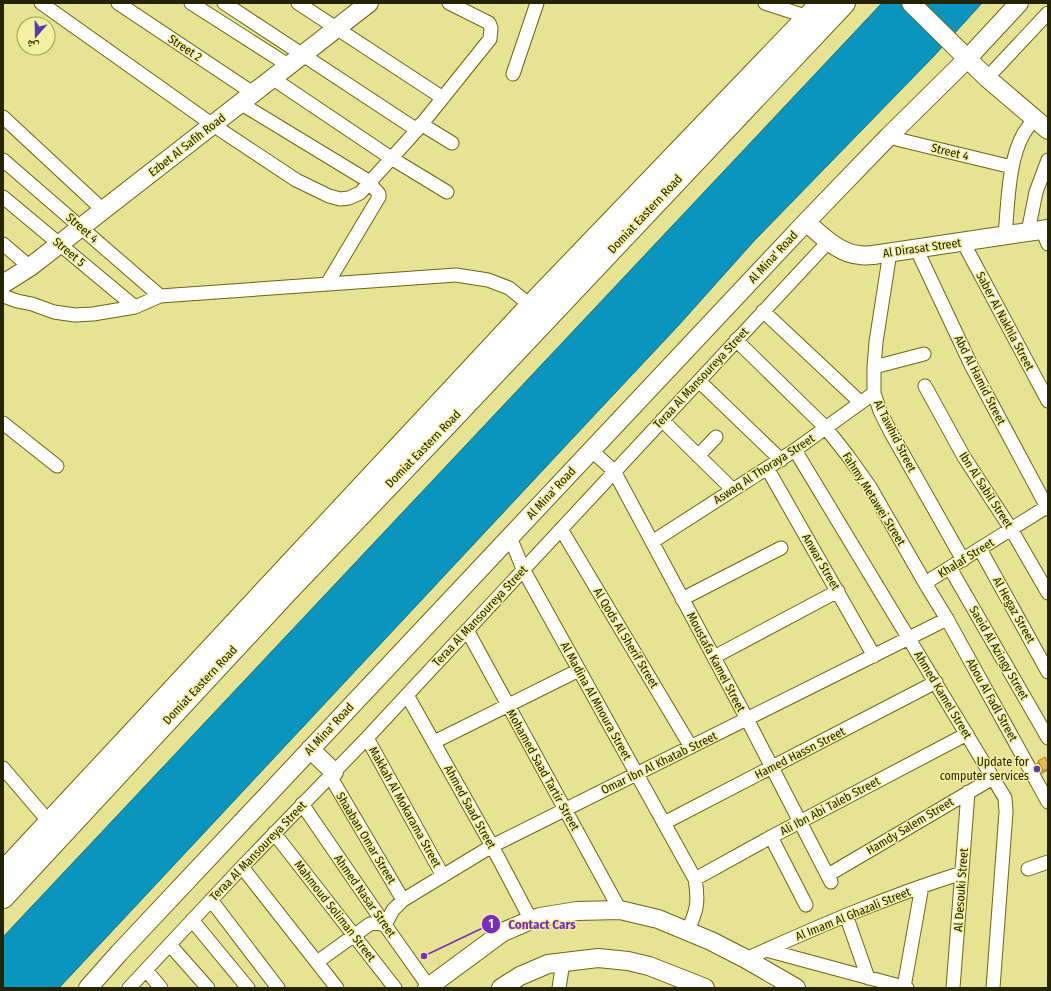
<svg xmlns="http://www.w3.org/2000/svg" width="1051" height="991" font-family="'Fira Sans Condensed','Noto Naskh Arabic',sans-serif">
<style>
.water{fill:#0a95be;stroke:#127386}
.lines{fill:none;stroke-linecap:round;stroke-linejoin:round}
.street-casing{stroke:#6b6611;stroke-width:15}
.secondary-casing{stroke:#6b6611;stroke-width:20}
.highway-casing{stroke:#6b6611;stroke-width:24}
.street{stroke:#fff;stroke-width:13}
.secondary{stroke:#fff;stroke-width:18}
.highway{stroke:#fff;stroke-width:22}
.wall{fill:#cca134}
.shaded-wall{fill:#a6832b}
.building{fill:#edbb3d;stroke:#a6832b}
.poi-dot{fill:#553cb4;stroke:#f3f0a0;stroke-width:1.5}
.labels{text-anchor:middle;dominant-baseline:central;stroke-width:3;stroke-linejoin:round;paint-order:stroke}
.street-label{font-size:12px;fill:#242302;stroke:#f3f0a0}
.poi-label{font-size:12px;fill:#242302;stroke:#f3f0a0;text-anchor:end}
.leader{fill:none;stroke:#7b2cbf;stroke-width:1.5}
.callout-dot{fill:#7b2cbf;stroke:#f3f0a0;stroke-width:1.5}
.mark-label{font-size:12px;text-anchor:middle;font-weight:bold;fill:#fff}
.callout-label{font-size:13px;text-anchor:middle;font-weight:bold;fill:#7b2cbf;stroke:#f3f0a0;stroke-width:3;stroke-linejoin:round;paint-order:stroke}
</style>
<rect width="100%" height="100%" fill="#e6e393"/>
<path class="water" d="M882,3H982L933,57L754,241L678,326L600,409L59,988H3V937Z"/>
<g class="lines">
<defs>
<path id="street" d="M41,3L213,125L296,180L329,196L340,199L349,198L360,193L370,182L417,130L490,39L491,28L489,23L449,3
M118,3L253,93
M191,3L288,65
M224,3L417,130
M298,3L443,98
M765,3L808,17
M513,74L537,3
M272,78L391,158L447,192
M987,78L1048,13
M240,103L370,182L371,185L379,194V197L327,284
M3,117L103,210
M421,124L452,143
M888,137L1012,167
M3,160L160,296
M3,197L135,307
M1042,230L1048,244
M1028,232L1036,192L1048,160
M1005,235C1008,205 1008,160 1024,133C1027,128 1031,123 1035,119
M963,242L1048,401
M3,244L30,267
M916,248L972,367L1048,509
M890,252L876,342L874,367V393L880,411L890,431L963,560
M3,294L6,297L17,301L32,304L54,312L75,315L93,314L135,307L160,296L456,275L488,280L509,288L531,306
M763,311L860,402
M736,340L826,428L848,456L870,487L925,583L947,619L1048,802
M874,367L924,354
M699,381L781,460
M925,386L964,457L1011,529L1048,593
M662,420L733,490
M3,423L57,466
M591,450L614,471L747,719L831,882
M795,450L1005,798L1006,812L993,988
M698,456L716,437
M767,468L874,656
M561,529L691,747
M510,537L523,569L695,879C699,902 697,911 687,932
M652,542L795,450L874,393
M980,549L1048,672
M950,568L1048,738
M925,583L1048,506
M682,599L781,548
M467,630L620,910
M714,657L838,591
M407,695L492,846L531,920
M367,738L443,876
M434,742L579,670
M3,768L50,823
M330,776L403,900
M302,804L385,925L429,987
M664,823L936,682
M274,833L395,988
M771,837L806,905
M242,867L337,988
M1028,869L1048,862
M828,875L993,778
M695,879L771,837L967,734
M211,900L278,988
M846,915L868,978
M192,920L248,988
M170,945L208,988
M766,950L907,988
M746,959C817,927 888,896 962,873
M317,962L370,924L375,923L385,925L393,910L403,900L492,846L947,619
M146,970L161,988
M904,987L922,886
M129,988L242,867L367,738L829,241
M559,988L563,962
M953,988L968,792"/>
<path id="secondary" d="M911,3L987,78L1048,130
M806,222C821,235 839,254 860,255C864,256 869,255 873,255L1048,229
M3,284L30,267L369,3
M310,749L334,772
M88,988L119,953L806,222L888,137L967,59L1019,3
M427,988L503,932L531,920L540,917L577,911L620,910L658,919L711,941L746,959L796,988
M501,988L520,976L548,964L598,958L628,961L649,966L705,988"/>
<path id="highway" d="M3,873L531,306L822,3
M3,897L286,592L439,432L844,3"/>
</defs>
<use href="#street" class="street-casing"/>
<use href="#secondary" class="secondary-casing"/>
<use href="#highway" class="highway-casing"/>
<use href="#street" class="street"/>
<use href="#secondary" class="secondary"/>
<use href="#highway" class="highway"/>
</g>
<path class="wall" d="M1038,761L1048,770L1041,774L1036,764Z"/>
<path class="shaded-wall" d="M1048,768V770L1041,774L1044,771Z"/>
<path class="building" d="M1045,757L1048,763V768L1044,771L1038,761Z"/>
<circle class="poi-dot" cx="1037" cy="769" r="4"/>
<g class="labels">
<g class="street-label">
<text transform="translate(185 48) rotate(34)">Street 2</text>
<text transform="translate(187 145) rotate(-38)">Ezbet Al Safih Road</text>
<text transform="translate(950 152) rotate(14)">Street 4</text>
<text transform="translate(645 214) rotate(-47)">Domiat Eastern Road</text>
<text transform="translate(82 228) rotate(41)">Street 4</text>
<text transform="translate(922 248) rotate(-8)">Al Dirasat Street</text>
<text transform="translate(69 252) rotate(40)">Street 5</text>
<text transform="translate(773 257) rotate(-47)">Al Mina' Road</text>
<text transform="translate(1005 321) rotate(62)">Saber Al Nakhla Street</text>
<text transform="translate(701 378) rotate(-47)">Teraa Al Mansoureya Street</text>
<text transform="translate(980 380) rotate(63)">Abd Al Hamid Street</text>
<text transform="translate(895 436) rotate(63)">Al Tawhid Street</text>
<text transform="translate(423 449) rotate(-46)">Domiat Eastern Road</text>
<text transform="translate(764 469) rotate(-33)">Aswaq Al Thoraya Street</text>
<text transform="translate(986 490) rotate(57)">Ibn Al Sabil Street</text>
<text transform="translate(551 493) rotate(-47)">Al Mina' Road</text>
<text transform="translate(874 499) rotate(58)">Fahmy Metawei Street</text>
<text transform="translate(966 558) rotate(-32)">Khalaf Street</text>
<text transform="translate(821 562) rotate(60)">Anwar Street</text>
<text transform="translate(1014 610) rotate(61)">Al Hegaz Street</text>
<text transform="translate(480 616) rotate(-47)">Teraa Al Mansoureya Street</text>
<text transform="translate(626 638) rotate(59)">Al Qods Al Sherif Street</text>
<text transform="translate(999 653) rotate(60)">Saeid Al Azingy Street</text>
<text transform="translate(716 662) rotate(62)">Moustafa Kamel Street</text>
<text transform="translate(200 685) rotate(-47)">Domiat Eastern Road</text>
<text transform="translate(943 695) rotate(59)">Ahmed Kamel Street</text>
<text transform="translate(992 700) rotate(61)">Abou Al Fadl Street</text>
<text transform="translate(596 701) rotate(61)">Al Madina Al Mnoura Street</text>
<text transform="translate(329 729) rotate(-47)">Al Mina' Road</text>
<text transform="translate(800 753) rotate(-27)">Hamed Hassn Street</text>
<text transform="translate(659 763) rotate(-26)">Omar Ibn Al Khatab Street</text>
<text transform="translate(543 770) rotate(61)">Mohamed Saad Tartir Street</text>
<text transform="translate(830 806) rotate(-28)">Ali Ibn Abi Taleb Street</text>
<text transform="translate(405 807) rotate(61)">Makkah Al Mokarama Street</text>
<text transform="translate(470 807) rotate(61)">Ahmed Saad Street</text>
<text transform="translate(910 826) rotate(-31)">Hamdy Salem Street</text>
<text transform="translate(366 838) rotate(59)">Shaaban Omar Street</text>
<text transform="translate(258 851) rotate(-46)">Teraa Al Mansoureya Street</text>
<text transform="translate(961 890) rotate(-86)">Al Desouki Street</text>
<text transform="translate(365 896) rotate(55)">Ahmed Nasar Street</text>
<text transform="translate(335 911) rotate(52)">Mahmoud Soliman Street</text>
<text transform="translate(853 914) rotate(-22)">Al Imam Al Ghazali Street</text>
</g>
<g class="poi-label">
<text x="1029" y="762">Update for<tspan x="1029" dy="14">computer services</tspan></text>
</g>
</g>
<path class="leader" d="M424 956L491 924"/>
<g class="callout-dot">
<circle cx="424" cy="956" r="4"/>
<circle cx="491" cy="924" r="10"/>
</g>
<g class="mark-label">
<text x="491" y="928">1</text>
</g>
<g class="callout-label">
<text x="542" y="929">Contact Cars</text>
</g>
<rect width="1051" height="991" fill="none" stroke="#242302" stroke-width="8"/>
<g transform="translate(36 36) rotate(200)"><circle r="19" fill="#f3f0a0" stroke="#a09e61"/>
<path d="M0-3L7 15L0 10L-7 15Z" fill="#553cb4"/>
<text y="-6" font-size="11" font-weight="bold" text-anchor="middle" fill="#242302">ش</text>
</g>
</svg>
